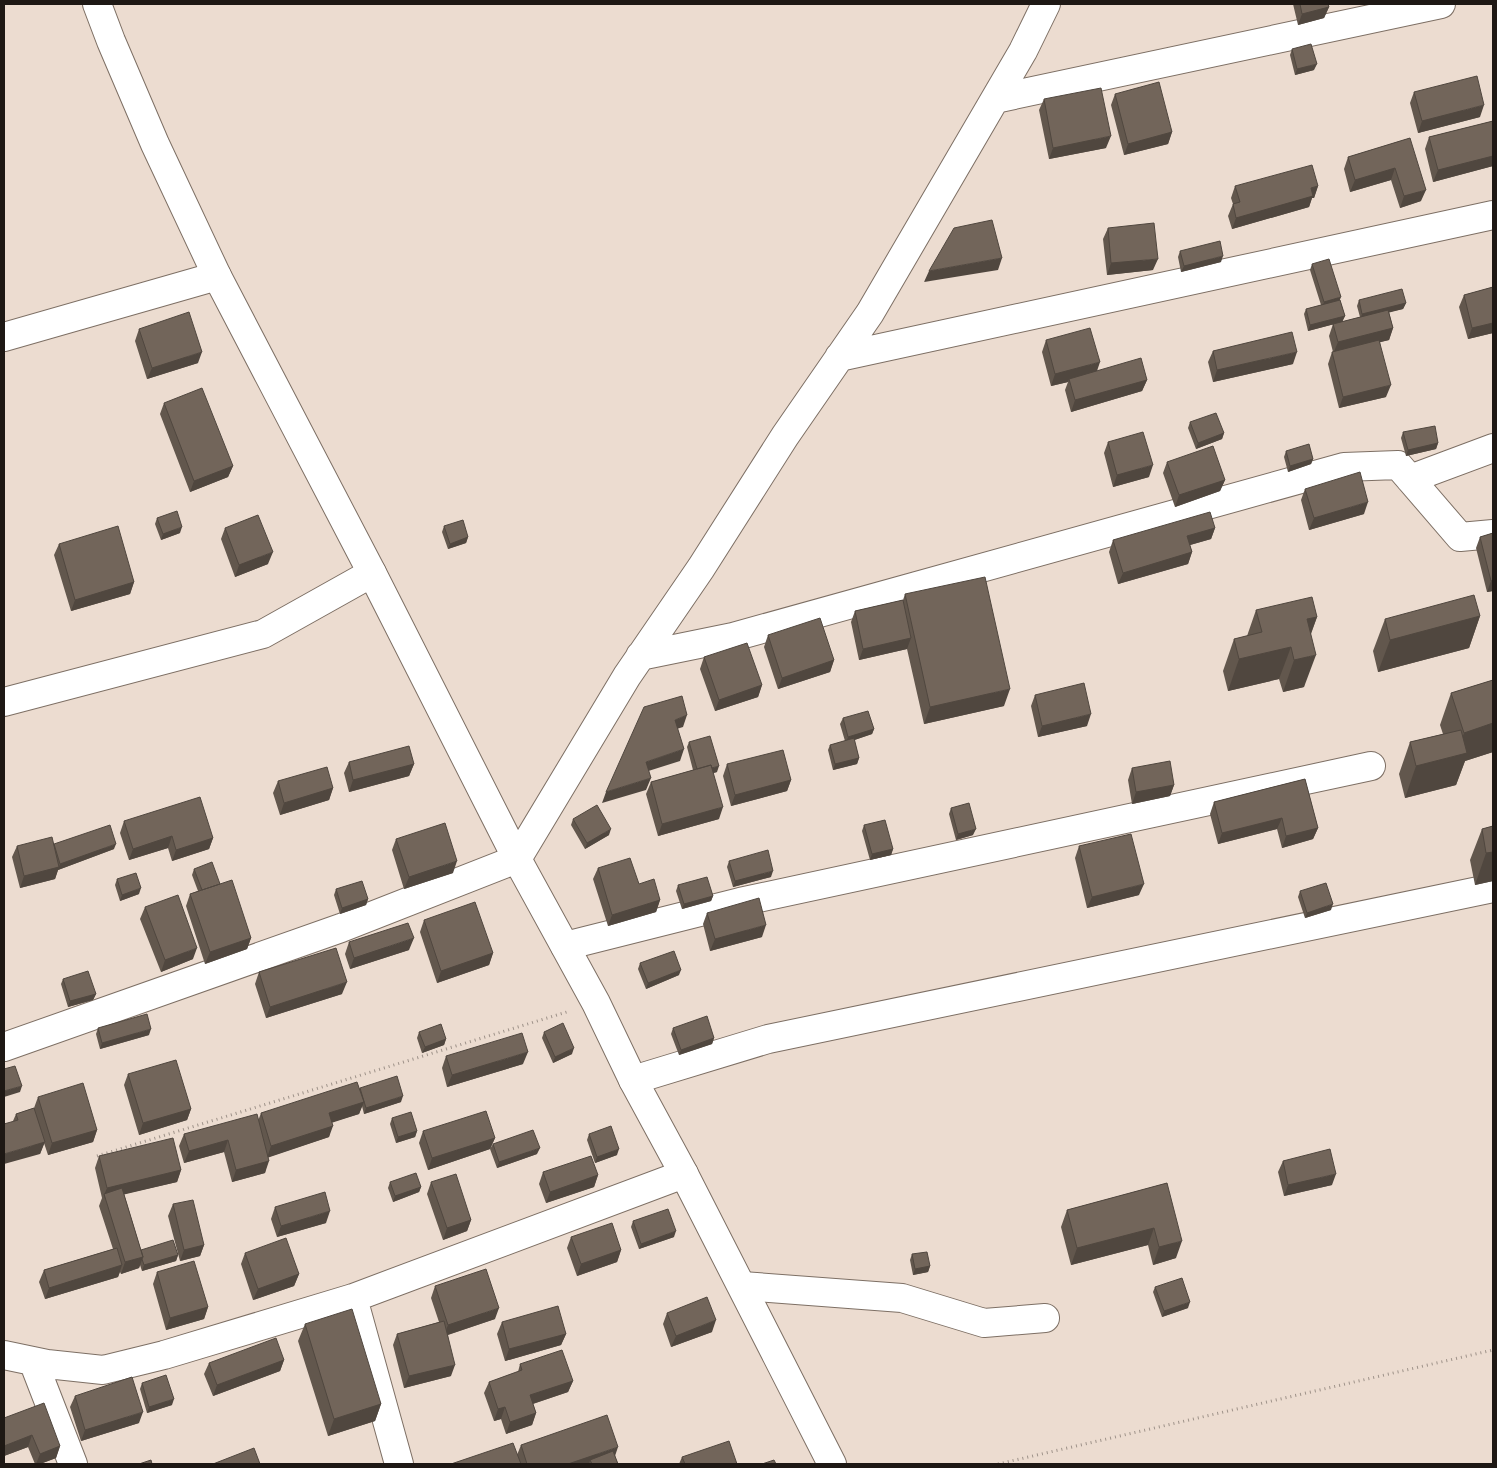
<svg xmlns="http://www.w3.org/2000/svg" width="1497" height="1468" font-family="'Archivo Narrow',sans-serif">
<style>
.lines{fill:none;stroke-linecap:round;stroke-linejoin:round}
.minor-casing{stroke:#7d6f64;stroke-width:30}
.major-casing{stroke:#7d6f64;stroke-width:30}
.path{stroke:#9e9289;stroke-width:3;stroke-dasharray:1 4;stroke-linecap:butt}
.minor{stroke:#fff;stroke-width:28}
.major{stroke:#fff;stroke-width:28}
.wall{fill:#62574d}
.shaded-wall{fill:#50473f}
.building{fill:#72655a;stroke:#50473f}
</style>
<rect width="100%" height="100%" fill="#ecdcd0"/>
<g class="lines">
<defs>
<path id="minor" d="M995,99L1441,4
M4,337L217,276
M839,357L1493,215
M1410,479L1493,448
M640,656L733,637L1344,467L1398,465L1460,537L1493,534
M4,702L263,634L372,573
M565,946L740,902L1371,766
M4,1047L341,928L517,859L627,676L701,568L785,436L870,313L1023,51L1046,4
M633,1080L768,1039L1493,888
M742,1286L902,1298L984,1323L1045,1318
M353,1298L399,1464
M4,1355L47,1364L103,1370L164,1355L353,1298L684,1174
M33,1361L73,1464"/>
<path id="major" d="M97,4L111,41L155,144L217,276L372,573L517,859L596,1003L633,1080L684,1174L832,1464"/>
</defs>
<use href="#minor" class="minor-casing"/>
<use href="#major" class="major-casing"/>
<path class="path" d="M97,1156L570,1011
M998,1464L1493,1350"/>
<use href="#minor" class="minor"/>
<use href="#major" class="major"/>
</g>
<path class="wall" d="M1293,4H1328L1329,7L1324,18L1298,25Z
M1292,49L1314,70L1295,75L1290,55Z
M1414,92L1480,117L1418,133L1410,103Z
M1115,94L1172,132L1168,144L1124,155L1111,105Z
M1044,99L1106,148L1049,159L1039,110Z
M1493,121V166L1433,182L1425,149L1429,137Z
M1410,138L1421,201L1400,208L1391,180L1350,192L1344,169L1348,157Z
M1235,186H1318L1314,198H1312L1309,207L1232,229L1228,216L1233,204L1231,198Z
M1108,228L1153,270L1107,275L1103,239Z
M1180,251L1221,262L1181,272L1178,257Z
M1312,264L1340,300L1345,316L1342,322L1308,331L1304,314L1306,309L1321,305L1310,270Z
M1493,287V333L1468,339L1459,307L1464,295Z
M1359,300L1406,303L1403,309L1389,312L1393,328L1389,340L1380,342L1386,397L1339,408L1328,364L1332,352H1333L1329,336L1333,324L1360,317L1357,306Z
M139,329L198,363L147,379L135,341Z
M1046,340L1097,371L1147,380L1142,391L1071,412L1065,390L1068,382L1051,386L1042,352Z
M1213,351L1293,364L1213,382L1208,362Z
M164,403L233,466L228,477L190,492L160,414Z
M1190,422L1224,433L1222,439L1196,449L1188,428Z
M1403,432L1438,443L1436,449L1406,456L1401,438Z
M1108,442L1149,477L1113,487L1104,453Z
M1286,451L1313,459L1311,464L1288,472L1284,457Z
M1167,462L1225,480L1220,491L1175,507L1163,473Z
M1305,489L1364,514L1309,530L1301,500Z
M157,518L180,533L161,540L155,524Z
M444,526L468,537L466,543L448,549L442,532Z
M225,528L268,564L235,577L221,539Z
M1215,528L1211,539L1190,545L1192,552L1188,564L1118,584L1109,552L1113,540Z
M1493,533V591L1487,592L1476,548L1480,537Z
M59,544L134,582L130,594L71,611L54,555Z
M905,594L1004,706L924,724L907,649L859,660L851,622L855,611L903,600Z
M1256,610L1317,617L1311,634L1304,687L1283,692L1279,679L1228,691L1223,671L1234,639L1247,636Z
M1480,616L1469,648L1378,672L1373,651L1385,619Z
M768,635L834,660L830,672L778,689L764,647Z
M704,657L762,685L758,697L715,711L700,669Z
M1493,680V752L1465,761L1456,785L1405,798L1399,774L1410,742L1443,734L1440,725L1451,693Z
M1035,695L1087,726L1038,737L1031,706Z
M843,718L874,729L872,734L854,740L859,758L857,764L833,770L828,750L830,745L845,741L840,724Z
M689,742L717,772L713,773L719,819L658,836L646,794L651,782L693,770L687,747Z
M349,762L414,764L409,776L349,792L344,773Z
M727,764L791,780L787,791L731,806L723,776Z
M1132,768L1174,785L1170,796L1132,804L1128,780Z
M1305,779L1318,828L1313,839L1282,848L1277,829L1218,844L1210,814L1214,802Z
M278,781L333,788L329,800L280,815L273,793Z
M951,808L973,835L956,840L949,814Z
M573,819L609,835L585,849L571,825Z
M124,821L213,838L209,849L172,861L168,848L129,860L120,833Z
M864,825L893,849L891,855L870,860L862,831Z
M1493,826V881L1475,885L1470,860L1482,829Z
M396,839L453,873L404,889L392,850Z
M54,844L114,849L58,870L55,879L20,888L12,857L17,846Z
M1079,846L1139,895L1087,908L1075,858Z
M729,861L771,877L733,887L727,867Z
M598,868L660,900L656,912L608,926L593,879Z
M194,869L220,884L251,938L247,949L205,964L186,906L190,894L198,891L192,875Z
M117,879L139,894L120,901L115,885Z
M678,885L713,896L711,901L682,909L676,891Z
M336,889L368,899L366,905L340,914L334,895Z
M1300,891L1331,910L1305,918L1298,897Z
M145,907L193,959L161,972L140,919Z
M707,913L762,937L710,951L703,924Z
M424,920L493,953L489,965L437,983L420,932Z
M349,942L409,950L350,969L345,954Z
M640,963L679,975L646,989L638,969Z
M259,972L342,994L266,1018L255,984Z
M63,979L96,994L93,1000L68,1007L61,984Z
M98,1028L149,1035L100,1049L96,1034Z
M673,1028L714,1038L712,1044L679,1055L671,1034Z
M419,1032L446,1039L444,1045L422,1053L417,1038Z
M544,1032L572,1054L553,1063L542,1038Z
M446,1056L523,1064L447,1087L442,1068Z
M128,1074L191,1109L187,1120L139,1135L124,1085Z
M360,1088L401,1102L364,1114L362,1106L359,1114L332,1122L329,1137L268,1157L265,1173L232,1182L224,1152L184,1163L179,1146L184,1134L258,1121L261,1113L359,1089Z
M38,1097L97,1130L93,1142L48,1155L44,1143L40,1154L13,1121L16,1114L34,1108Z
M392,1118L417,1131L415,1137L396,1143L390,1124Z
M423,1131L495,1138L490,1149L428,1170L419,1143Z
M589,1134L617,1155L595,1163L587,1140Z
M493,1144L537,1154L497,1168L490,1149Z
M99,1156L181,1170L177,1182L124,1194L141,1250L178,1255L176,1261L142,1271L140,1265L139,1268L121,1274L120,1272L118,1277L45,1299L39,1282L44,1270L113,1249L99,1206L102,1198L95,1168Z
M1283,1161L1332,1185L1284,1196L1278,1172Z
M543,1172L598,1175L594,1187L546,1203L539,1184Z
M390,1182L421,1187L419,1192L393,1202L388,1188Z
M431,1182L471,1220L467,1231L443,1240L427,1194Z
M1167,1183L1176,1258L1153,1265L1148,1245L1071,1265L1061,1227L1067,1210Z
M173,1204L204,1245L200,1256L180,1261L168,1216Z
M275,1207L326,1223L277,1237L271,1219Z
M633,1221L674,1237L639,1249L631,1227Z
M571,1237L621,1250L617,1262L577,1276L567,1248Z
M245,1253L299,1274L294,1286L253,1300L241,1264Z
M912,1254L930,1266L928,1272L913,1275L910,1260Z
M157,1272L208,1307L204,1319L166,1330L153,1284Z
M435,1286L495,1319L448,1335L451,1376L404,1388L393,1345L397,1334L439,1322L431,1298Z
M1155,1287L1188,1308L1162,1317L1153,1292Z
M667,1313L712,1332L671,1347L663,1324Z
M502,1322L566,1334L561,1345L505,1361L497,1334Z
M305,1324L381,1404L375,1421L328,1436L298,1341Z
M284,1360L280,1371L213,1396L204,1374L209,1363Z
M520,1364L573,1381L568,1392L533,1404L536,1413L532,1425L506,1434L501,1419L494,1421L484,1393L489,1382L518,1372Z
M142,1383L172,1405L147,1413L140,1389Z
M75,1396L139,1423L81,1441L70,1407Z
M4,1418L60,1446L56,1458L40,1464H35L28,1447L4,1456Z
M521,1445L615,1456L618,1464H451L517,1455Z
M682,1457L737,1464H679Z"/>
<path class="shaded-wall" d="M1329,7L1324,18L1298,25L1302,14Z
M1317,64L1314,70L1295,75L1297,69Z
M1484,105L1480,117L1418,133L1422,121Z
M1172,132L1168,144L1124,155L1128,144Z
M1111,136L1106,148L1049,159L1053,148Z
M1493,156V166L1433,182L1438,170Z
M1395,168L1391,180L1350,192L1355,180Z
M1318,186L1314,198H1312L1309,207L1232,229L1236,218Z
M1426,190L1421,201L1400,208L1404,196Z
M1223,256L1221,262L1181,272L1184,266Z
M1002,258L998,270L924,282L929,271Z
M1158,259L1153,270L1107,275L1111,263Z
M1341,297L1339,302L1322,308L1324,302Z
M1406,303L1403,309L1360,320L1362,314Z
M1345,316L1342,322L1308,331L1310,325Z
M1493,323V333L1468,339L1472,328Z
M1393,328L1389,340L1333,354L1338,342Z
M202,352L198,363L147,379L152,368Z
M1297,352L1293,364L1213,382L1217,370Z
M1100,362L1096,374L1069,379L1068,382L1051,386L1055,374Z
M1147,380L1142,391L1071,412L1075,400Z
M1391,385L1386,397L1339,408L1343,397Z
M1224,433L1222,439L1196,449L1198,443Z
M1438,443L1436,449L1406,456L1408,450Z
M1313,459L1311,464L1288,472L1290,466Z
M1153,465L1149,477L1113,487L1117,475Z
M233,466L228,477L190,492L194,481Z
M1225,480L1220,491L1175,507L1179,495Z
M1368,502L1364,514L1309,530L1314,518Z
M182,527L180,533L161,540L163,534Z
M1215,528L1211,539L1183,547L1187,536Z
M468,537L466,543L448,549L450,544Z
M273,552L268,564L235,577L239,565Z
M1192,552L1188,564L1118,584L1123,573Z
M1493,580V591L1487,592L1491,581Z
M134,582L130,594L71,611L75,600Z
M1480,616L1469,648L1378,672L1390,640Z
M1317,617L1305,649L1307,619Z
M911,638L907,649L859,660L863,649Z
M1291,647L1279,679L1228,691L1239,659Z
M1316,655L1304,687L1283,692L1294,660Z
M834,660L830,672L778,689L782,678Z
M762,685L758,697L715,711L719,700Z
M1010,689L1004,706L924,724L930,707Z
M1091,714L1087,726L1038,737L1042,726Z
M687,715L683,727L670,731L675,720Z
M1493,723V752L1465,761L1456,785L1405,798L1416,766L1456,756L1464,733Z
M874,729L872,734L846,743L848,737Z
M684,749L680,761L642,773L646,762Z
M859,758L857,764L833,770L835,764Z
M414,764L409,776L349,792L353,780Z
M719,766L717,772L696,778L698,772Z
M651,778L646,790L602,803L606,792Z
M791,780L787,791L731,806L735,795Z
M1174,785L1170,796L1132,804L1136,792Z
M333,788L329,800L280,815L284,803Z
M723,807L719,819L658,836L662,824Z
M1282,818L1277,829L1218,844L1222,833Z
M1318,828L1313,839L1282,848L1286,836Z
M611,829L609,835L585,849L587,843Z
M976,829L973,835L956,840L958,834Z
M172,836L168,848L129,860L133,849Z
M213,838L209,849L172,861L176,850Z
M116,844L114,849L58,870L55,879L20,888L24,876L59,867L60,864Z
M893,849L891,855L870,860L872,854Z
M1493,852V881L1475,885L1486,853Z
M457,861L453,873L404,889L409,877Z
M773,871L771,877L733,887L735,881Z
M1144,884L1139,895L1087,908L1092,897Z
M141,888L139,894L120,901L122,895Z
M713,896L711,901L682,909L684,904Z
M368,899L366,905L340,914L342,908Z
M660,900L656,912L608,926L612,915Z
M1333,904L1331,910L1305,918L1307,913Z
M766,925L762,937L710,951L715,939Z
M251,938L247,949L205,964L210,952Z
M414,938L409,950L350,969L354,958Z
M197,948L193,959L161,972L165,960Z
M493,953L489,965L437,983L441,971Z
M681,970L679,975L646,989L648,983Z
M347,982L342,994L266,1018L270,1007Z
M96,994L93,1000L68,1007L70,1001Z
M151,1029L149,1035L100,1049L102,1043Z
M714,1038L712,1044L679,1055L681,1050Z
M446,1039L444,1045L422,1053L425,1047Z
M574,1048L572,1054L553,1063L555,1057Z
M528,1052L523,1064L447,1087L452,1075Z
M22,1086L20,1092L4,1097V1091Z
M403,1096L401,1102L364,1114L366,1108Z
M364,1102L359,1114L325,1125L329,1113Z
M191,1109L187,1120L139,1135L143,1123Z
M333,1126L329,1137L267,1158L271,1146Z
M97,1130L93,1142L48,1155L52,1143Z
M417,1131L415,1137L396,1143L398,1137Z
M495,1138L490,1149L428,1170L432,1158Z
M228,1140L224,1152L184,1163L189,1151Z
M45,1142L40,1154L4,1164V1154Z
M540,1148L537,1154L497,1168L499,1162Z
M619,1149L617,1155L595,1163L597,1157Z
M269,1161L265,1173L232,1182L236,1170Z
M181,1170L177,1182L105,1199L104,1195L107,1188Z
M1336,1174L1332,1185L1284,1196L1288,1185Z
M598,1175L594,1187L546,1203L550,1192Z
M421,1187L419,1192L393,1202L395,1196Z
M330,1211L326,1223L277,1237L281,1226Z
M471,1220L467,1231L443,1240L447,1228Z
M1154,1228L1148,1245L1071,1265L1077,1248Z
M676,1231L674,1237L639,1249L641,1244Z
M1182,1241L1176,1258L1153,1265L1159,1247Z
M204,1245L200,1256L180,1261L184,1250Z
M621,1250L617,1262L577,1276L581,1264Z
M178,1255L176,1261L142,1271L144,1265Z
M143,1257L139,1268L121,1274L125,1262Z
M122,1265L118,1277L45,1299L49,1288Z
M930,1266L928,1272L913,1275L915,1269Z
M299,1274L294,1286L253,1300L258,1289Z
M1190,1302L1188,1308L1162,1317L1164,1311Z
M208,1307L204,1319L166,1330L170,1318Z
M499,1308L495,1319L444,1336L448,1325Z
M716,1320L712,1332L671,1347L676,1336Z
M566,1334L561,1345L505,1361L509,1349Z
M284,1360L280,1371L213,1396L217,1385Z
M455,1365L451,1376L404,1388L409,1376Z
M573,1381L568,1392L526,1406L530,1395Z
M174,1399L172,1405L147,1413L149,1407Z
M381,1404L375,1421L328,1436L334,1419Z
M505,1407L501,1419L494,1421L498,1409Z
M143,1412L139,1423L81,1441L85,1430Z
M536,1413L532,1425L506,1434L510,1422Z
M32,1435L28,1447L4,1456V1446Z
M60,1446L56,1458L40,1464H36L40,1454Z
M618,1447L614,1459L590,1460L589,1464H568Z"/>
<path class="building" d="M1300,4H1328L1329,7L1302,14Z
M1311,44L1317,64L1297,69L1292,49Z
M1477,76L1484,105L1422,121L1414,92Z
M1159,82L1172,132L1128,144L1115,94Z
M1101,88L1111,136L1053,148L1044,99Z
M1493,121V156L1438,170L1429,137Z
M1410,138L1426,190L1404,196L1395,168L1355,180L1348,157Z
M1312,165L1318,186L1311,188L1313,196L1236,218L1233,204L1240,202L1235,186Z
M992,220L1002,258L929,271L954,228Z
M1154,223L1158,259L1111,263L1108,228Z
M1220,241L1223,256L1184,266L1180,251Z
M1329,259L1341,297L1324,302L1312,264Z
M1493,287V323L1472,328L1464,295Z
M1402,289L1406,303L1362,314L1359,300Z
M1340,300L1345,316L1310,325L1306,309Z
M1388,310L1393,328L1338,342L1333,324Z
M189,312L202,352L152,368L139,329Z
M1090,328L1100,362L1055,374L1046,340Z
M1292,332L1297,352L1217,370L1213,351Z
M1379,340L1391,385L1343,397L1332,352Z
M1141,358L1147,380L1075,400L1069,379Z
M202,388L233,466L194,481L164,403Z
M1216,413L1224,433L1198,443L1190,422Z
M1435,426L1438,443L1408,450L1403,432Z
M1143,432L1153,465L1117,475L1108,442Z
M1309,444L1313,459L1290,466L1286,451Z
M1213,446L1225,480L1179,495L1167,462Z
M1360,472L1368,502L1314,518L1305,489Z
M177,511L182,527L163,534L157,518Z
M1210,512L1215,528L1187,536L1192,552L1123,573L1113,540Z
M258,515L273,552L239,565L225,528Z
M463,520L468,537L450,544L444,526Z
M118,526L134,582L75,600L59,544Z
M1493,533V580L1491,581L1480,537Z
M985,577L1010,689L930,707L905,594Z
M1474,595L1480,616L1390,640L1385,619Z
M1312,597L1317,617L1307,619L1316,655L1294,660L1291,647L1239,659L1234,639L1262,632L1256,610Z
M903,600L911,638L863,649L855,611Z
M820,618L834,660L782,678L768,635Z
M747,643L762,685L719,700L704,657Z
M1493,680V723L1464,733L1451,693Z
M1084,683L1091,714L1042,726L1035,695Z
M682,696L687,715L675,720L684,749L646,762L651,778L606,792L644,707Z
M868,711L874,729L848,737L843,718Z
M1461,730L1467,753L1416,766L1410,742Z
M710,736L719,766L712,768L711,765L697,769L689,742Z
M854,738L859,758L835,764L830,745Z
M409,746L414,764L353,780L349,762Z
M783,750L791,780L735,795L727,764Z
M1170,761L1174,785L1136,792L1132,768Z
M711,765L723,807L662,824L651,782Z
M327,767L333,788L284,803L278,781Z
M1305,779L1318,828L1286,836L1282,818L1222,833L1214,802Z
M200,797L213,838L176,850L172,836L133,849L124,821Z
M969,803L976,829L958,834L951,808Z
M597,805L611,829L587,843L573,819Z
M885,820L893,849L872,854L864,825Z
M445,823L457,861L409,877L396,839Z
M110,825L116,844L60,864L54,844Z
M1493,826V852L1486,853L1482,829Z
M1131,834L1144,884L1092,897L1079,846Z
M52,837L59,867L24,876L17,846Z
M768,850L773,871L735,881L729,861Z
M630,858L639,884L654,879L660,900L612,915L598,868Z
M212,862L220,884L202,890L194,869Z
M136,873L141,888L122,895L117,879Z
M707,877L713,896L684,904L678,885Z
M232,880L251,938L210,952L190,894Z
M362,881L368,899L342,908L336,889Z
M1326,883L1333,904L1307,913L1300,891Z
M178,895L197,948L165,960L145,907Z
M759,898L766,925L715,939L707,913Z
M475,902L493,953L441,971L424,920Z
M408,923L414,938L354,958L349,942Z
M336,948L347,982L270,1007L259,972Z
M674,951L681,970L648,983L640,963Z
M88,971L96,994L70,1001L63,979Z
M147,1014L151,1029L102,1043L98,1028Z
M707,1016L714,1038L681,1050L673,1028Z
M563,1023L574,1048L555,1057L544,1032Z
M441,1024L446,1039L425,1047L419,1032Z
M522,1033L528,1052L452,1075L446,1056Z
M176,1060L191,1109L143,1123L128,1074Z
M15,1066L22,1086L4,1091V1069Z
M397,1076L403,1096L366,1108L360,1088Z
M357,1082L364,1102L329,1113L333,1126L271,1146L261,1113Z
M83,1083L97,1130L52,1143L38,1097Z
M34,1108L45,1142L4,1154V1124L18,1120L16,1114Z
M486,1111L495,1138L432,1158L423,1131Z
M411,1112L417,1131L398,1137L392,1118Z
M257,1114L269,1161L236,1170L228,1140L189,1151L184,1134Z
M611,1126L619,1149L597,1157L589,1134Z
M533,1130L540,1148L499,1162L493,1144Z
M173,1138L181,1170L107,1188L99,1156Z
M1330,1149L1336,1174L1288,1185L1283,1161Z
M591,1156L598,1175L550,1192L543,1172Z
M416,1173L421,1187L395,1196L390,1182Z
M456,1174L471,1220L447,1228L431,1182Z
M1167,1183L1182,1241L1159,1247L1154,1228L1077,1248L1067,1210Z
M122,1188L143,1257L125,1262L104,1194Z
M325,1192L330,1211L281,1226L275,1207Z
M193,1200L204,1245L184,1250L173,1204Z
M668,1209L676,1231L641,1244L633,1221Z
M612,1223L621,1250L581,1264L571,1237Z
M286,1238L299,1274L258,1289L245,1253Z
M173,1240L178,1255L144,1265L142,1259L143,1257L141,1250Z
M117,1248L122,1265L49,1288L44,1270Z
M927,1252L930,1266L915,1269L912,1254Z
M194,1261L208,1307L170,1318L157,1272Z
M486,1269L499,1308L448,1325L435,1286Z
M1182,1278L1190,1302L1164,1311L1155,1287Z
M707,1297L716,1320L676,1336L667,1313Z
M558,1306L566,1334L509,1349L502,1322Z
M352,1309L381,1404L334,1419L305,1324Z
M444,1321L455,1365L409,1376L397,1334Z
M276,1338L284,1360L217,1385L209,1363Z
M562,1350L573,1381L530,1395L536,1413L510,1422L505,1407L498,1409L489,1382L522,1370L520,1364Z
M166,1375L174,1399L149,1407L142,1383Z
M132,1377L143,1412L85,1430L75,1396Z
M44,1403L60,1446L40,1454L32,1435L4,1446V1418Z
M607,1415L618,1447L568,1464H527L521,1445Z
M729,1441L737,1464H685L682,1457Z
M513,1443L521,1464H451Z
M254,1448L260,1464H213Z
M613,1451L618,1464H592L590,1460Z
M151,1460L152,1464H139Z
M774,1460L776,1464H762Z"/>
<rect width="1497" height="1468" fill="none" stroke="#1e1814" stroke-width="10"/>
</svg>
